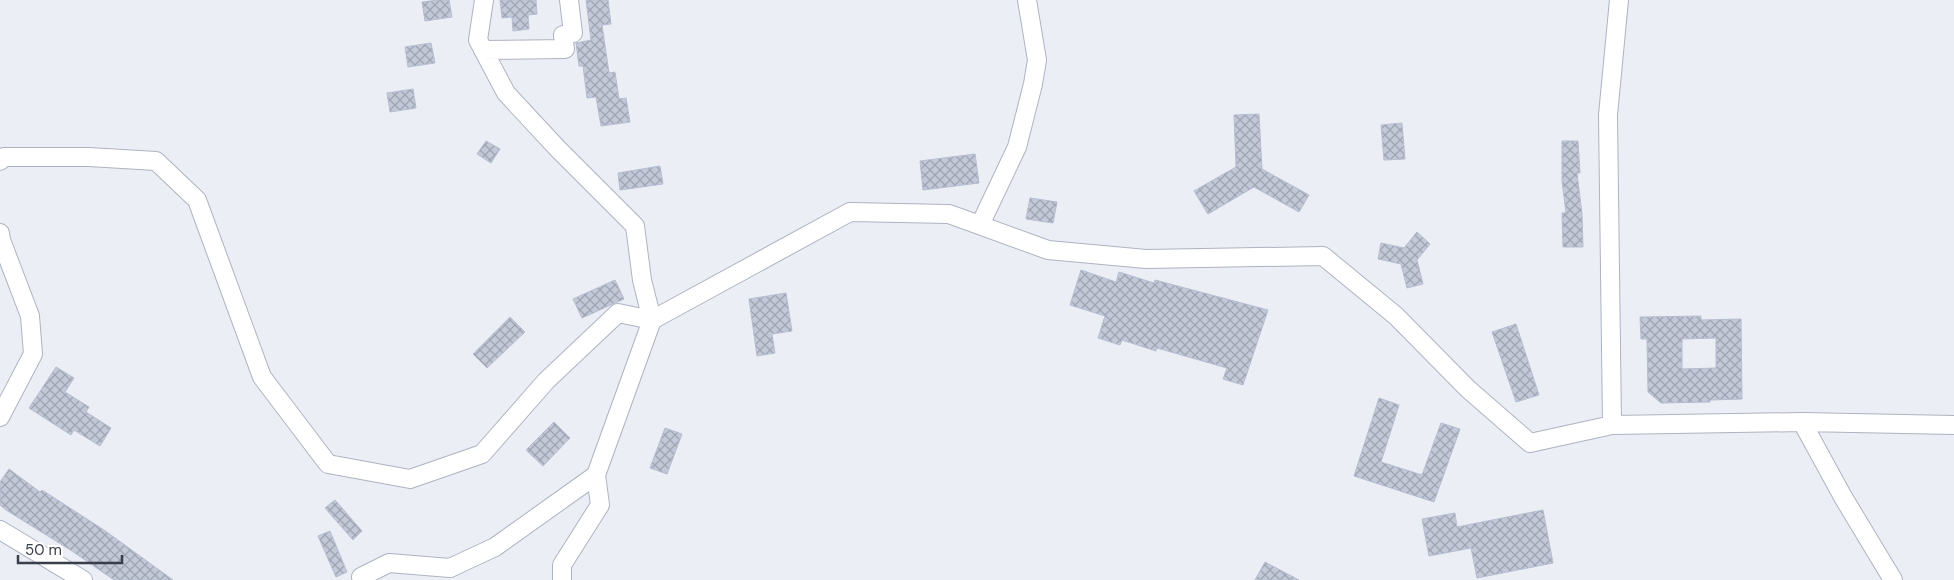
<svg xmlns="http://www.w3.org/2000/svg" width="1954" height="580" font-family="'DM Sans',sans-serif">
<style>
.building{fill:url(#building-cross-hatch);stroke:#b5bed2;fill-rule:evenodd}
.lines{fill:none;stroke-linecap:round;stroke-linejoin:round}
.minor-casing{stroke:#aeb3c1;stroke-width:20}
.minor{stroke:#fff;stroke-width:18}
</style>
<defs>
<pattern id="building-cross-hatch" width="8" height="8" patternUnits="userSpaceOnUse" patternTransform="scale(1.25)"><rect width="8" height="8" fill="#c2c8d7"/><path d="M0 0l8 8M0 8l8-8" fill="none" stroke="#9fa4b0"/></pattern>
</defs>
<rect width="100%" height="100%" fill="#eceef5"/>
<path class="building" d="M438,0H449L452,17L425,21L422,2Z
M500,0H536L537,14L528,15L529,29L513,31L512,17L502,18Z
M586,0H608L611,24L602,25L609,73L615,72L619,99L626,98L630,122L601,126L596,97L587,98L583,66H579L576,43L591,40Z
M431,43L435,63L408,67L405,47Z
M413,89L416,108L390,112L387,93Z
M1259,114L1262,169L1309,195L1299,212L1254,187L1208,214L1194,191L1236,167L1234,115Z
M1402,123L1405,159L1384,160L1381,125Z
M486,141L500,149L491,163L477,154Z
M1562,141H1578L1580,173H1577L1582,214L1583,247H1563L1562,213H1566L1562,181Z
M975,154L979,183L923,190L920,161Z
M660,166L663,184L620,190L618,173Z
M1030,198L1057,202L1053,223L1026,219Z
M1417,232L1430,244L1417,260L1423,284L1407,288L1401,264L1378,259L1381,243L1404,248Z
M1081,270L1116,282L1119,272L1154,283L1155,280L1268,310L1243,385L1223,379L1227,368L1157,348L1156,351L1122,340L1120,345L1098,338L1105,316L1070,305Z
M615,280L624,299L582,318L573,299Z
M786,293L792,331L772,334L775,353L757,356L749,299Z
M1701,316V320L1741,319L1742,399L1710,400V402L1661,403L1648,392L1647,339H1641L1640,317ZM1716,338V368L1682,369V339Z
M510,317L525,332L487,368L473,354Z
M1516,324L1539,395L1516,402L1492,332Z
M56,367L74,378L65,392L89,407L86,412L111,428L100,446L74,430L71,435L29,408Z
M1379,398L1399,405L1381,462L1422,475L1441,423L1460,429L1434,502L1354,476Z
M554,422L570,438L543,466L526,450Z
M665,428L682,434L667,474L650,468Z
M9,469L40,492L42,490L104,530L173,580H114L72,551L6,510L0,505V482Z
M335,500L362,531L353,540L325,508Z
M1543,510L1553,563L1477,578L1471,548L1429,556L1422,519L1455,513L1457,527Z
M330,531L347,572L336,577L318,536Z
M1265,562L1299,580H1255Z"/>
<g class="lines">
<defs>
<path id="minor" d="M484,0L478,40L506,93L558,149L635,226L642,280L652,320L596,475L600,505L562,565V580
M483,50L565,49L563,35L573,33L569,0
M0,161L4,157H89L156,161L197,200L262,377L328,464L410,479L482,454L546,381L618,313L652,320L850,212L949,214L1048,250L1146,259L1323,256L1396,316L1468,389L1530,443L1612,425L1802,422L1954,425
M980,225L1017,147L1033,84L1037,60L1027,0
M0,233L1,240L30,316L33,354L0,417
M1802,422L1843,497L1893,580
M1612,425L1608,115L1619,0
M0,530L83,580
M362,580L361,577L389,563L450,568L495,547L596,475"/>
</defs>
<use href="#minor" class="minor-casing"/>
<use href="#minor" class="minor"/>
</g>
<path d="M18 555v8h104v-8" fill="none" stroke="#393f4a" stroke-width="2.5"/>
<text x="25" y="555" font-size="15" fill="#393f4a" stroke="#ffffff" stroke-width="4" paint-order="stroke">50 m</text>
</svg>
